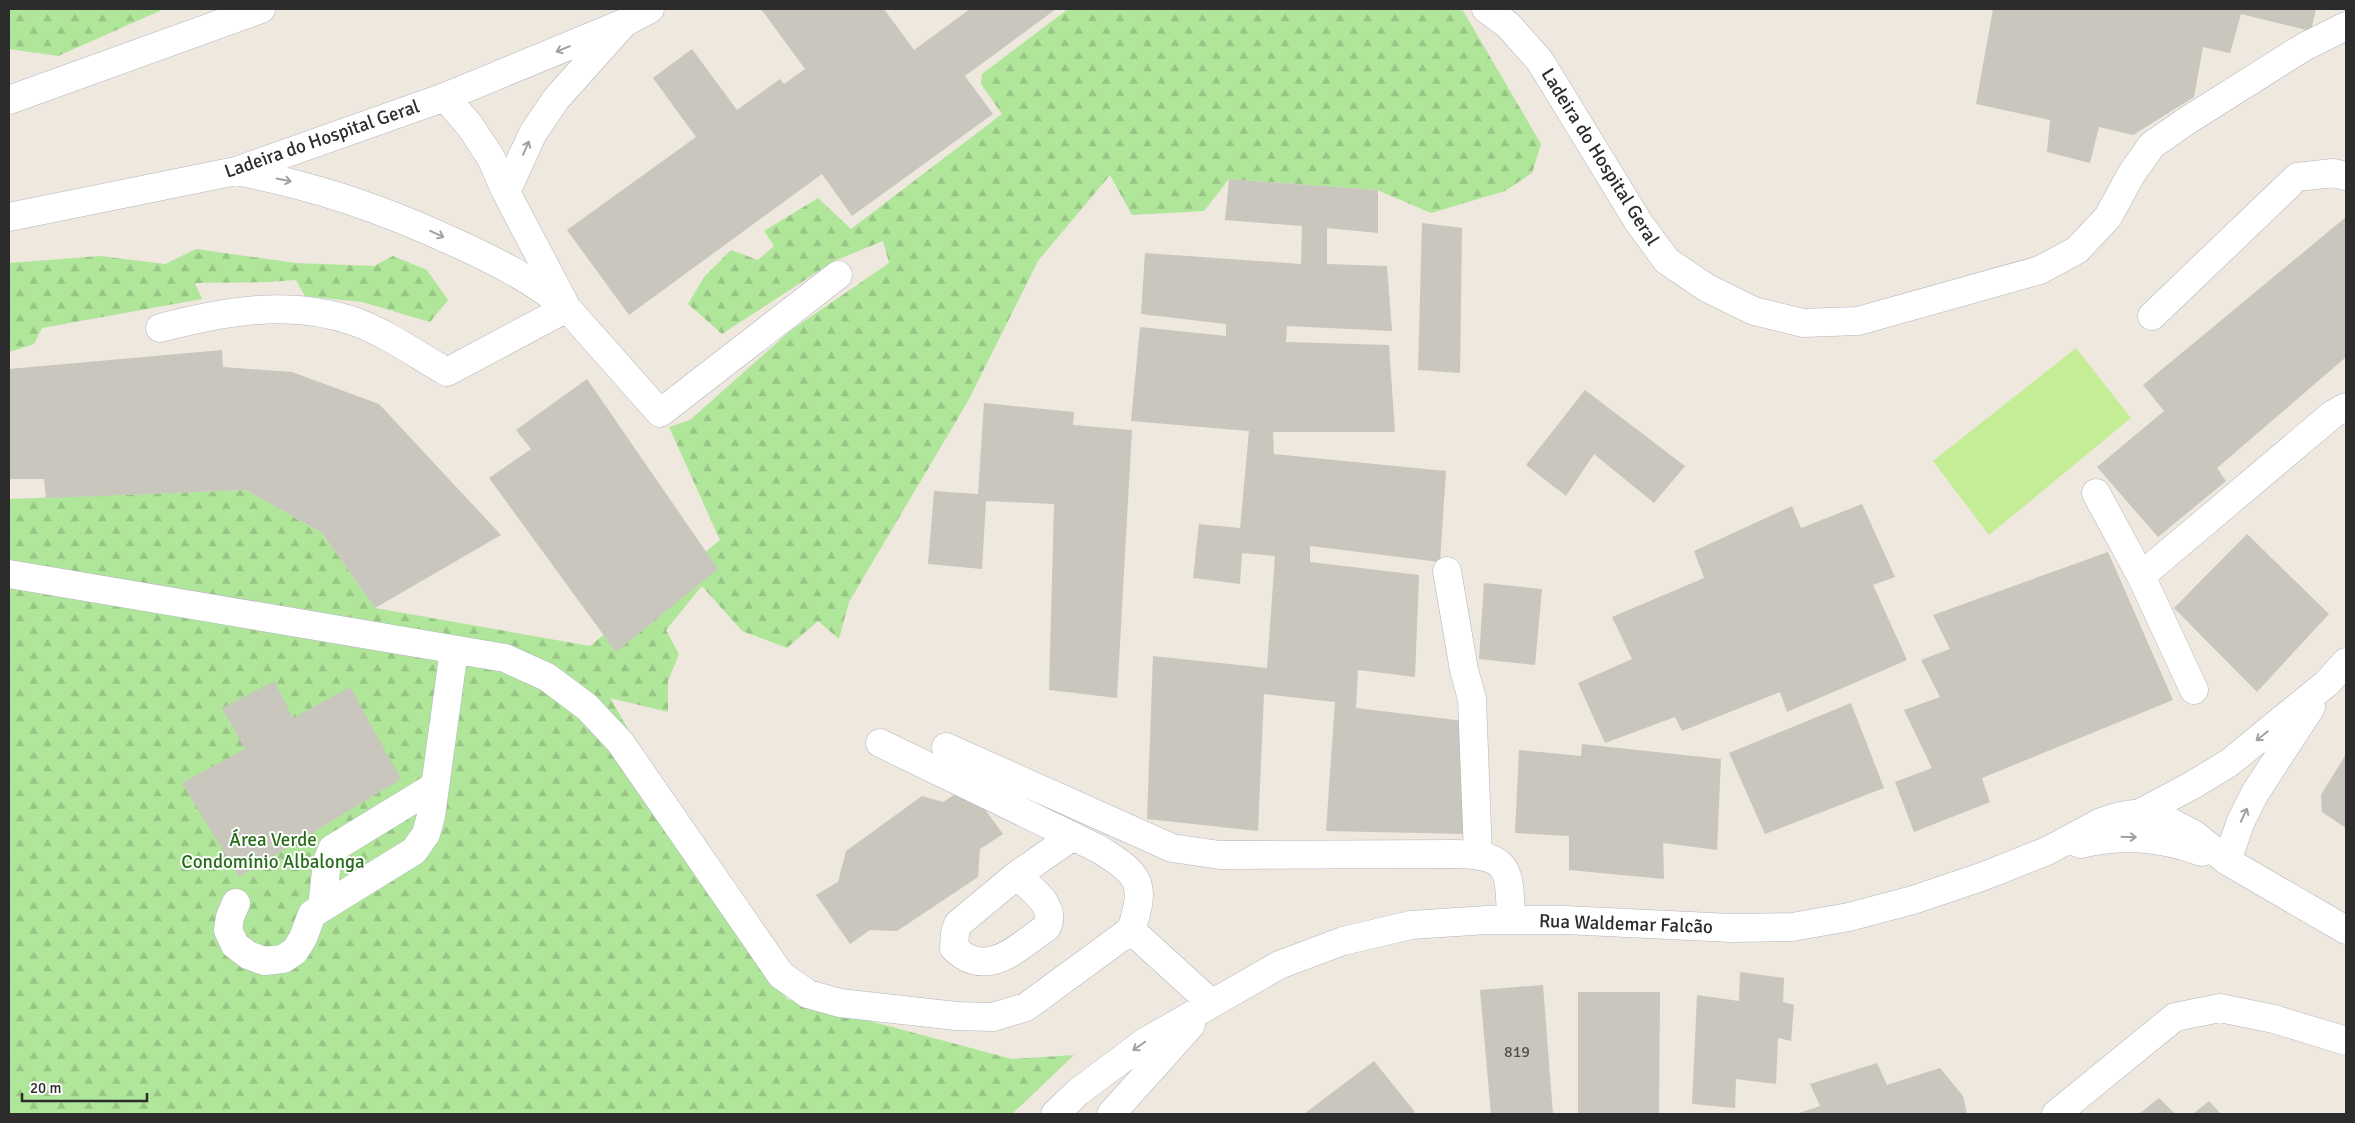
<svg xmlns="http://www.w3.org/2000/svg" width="2355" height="1123" font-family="Signika,sans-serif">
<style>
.forest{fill:url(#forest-firs)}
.pitch{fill:#c4ed95}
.building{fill:#c9c6bd}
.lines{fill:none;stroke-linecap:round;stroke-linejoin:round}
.minor-casing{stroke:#b2b4c0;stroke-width:29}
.minor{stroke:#fff;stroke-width:28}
.oneway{stroke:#a0a0a0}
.labels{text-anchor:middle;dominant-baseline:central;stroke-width:4;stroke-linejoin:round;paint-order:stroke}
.number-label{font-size:16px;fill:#535250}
.street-label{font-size:19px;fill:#2c2c2c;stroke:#fff}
.park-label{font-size:19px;fill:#276d19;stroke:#fff}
</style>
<defs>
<pattern id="forest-firs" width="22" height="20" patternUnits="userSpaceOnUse" patternTransform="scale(1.25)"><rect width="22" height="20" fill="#b0e69a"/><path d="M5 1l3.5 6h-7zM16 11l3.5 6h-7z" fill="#98c585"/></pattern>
</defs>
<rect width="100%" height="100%" fill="#eee8de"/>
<path class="forest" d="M9,9H164L58,56L9,49Z
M1068,9H1462L1541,144L1532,173L1505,191L1431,213L1377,190L1229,179L1204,211L1132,215L1110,175L1038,261L968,401L849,602L839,639L818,621L787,648L742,631L702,586L666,630L679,654L668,681V712L610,698L787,999L1012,1059L1074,1055L1012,1114H9V499L246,490L322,533L375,608L590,646L720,540L669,427L690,420L790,331L889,263L883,241L834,261L722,334L688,304L704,277L731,250L758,260L774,246L764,231L818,198L851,229L1002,114L981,84L982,74Z
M196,249L296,263L374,266L393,256L427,270L448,300L430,322L362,302L305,296L296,280L268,282L195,283L202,299L42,328L34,344L9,352V263L100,256L165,264Z"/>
<path class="pitch" d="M2076,348L2131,418L1989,535L1933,461Z"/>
<path class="building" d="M761,9H884L914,50L970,9H1056L965,76L993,114L852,216L822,174L629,315L567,230L696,137L653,78L692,49L737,110L780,79L784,84L805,69Z
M1993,9H2316L2311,31L2241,14L2230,53L2203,47L2194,97L2133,135L2099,127L2090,163L2047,152L2050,120L1976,104Z
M1229,179L1378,190V233L1327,228V264L1387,266L1392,331L1287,326L1286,342L1389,345L1395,432H1273L1274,454L1446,471L1440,562L1310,546V562L1419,575L1415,677L1358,670L1356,708L1464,721L1465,834L1326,831L1335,702L1264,694L1258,831L1147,819L1153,656L1267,668L1275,556L1242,553L1240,584L1193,578L1199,524L1240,528L1249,431L1131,421L1140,327L1226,336V324L1141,314L1145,253L1301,264L1302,226L1225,220Z
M2346,217V357L2217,468L2226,481L2158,537L2097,467L2164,411L2143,385Z
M1422,223L1462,228L1460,373L1418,370Z
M222,350L223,367L292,372L379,404L501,535L375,608L322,533L246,490L46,498L44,479H9V369Z
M587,379L718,569L616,652L489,478L531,449L516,430Z
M1585,390L1685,466L1654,503L1594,454L1566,496L1526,465Z
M984,403L1074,412L1073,425L1132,430L1117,698L1049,690L1054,504L986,501L982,569L928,564L934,491L978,494Z
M1862,504L1895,577L1873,585L1907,660L1787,712L1780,692L1682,731L1675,717L1605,743L1578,683L1632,659L1612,617L1704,578L1694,551L1792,506L1801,528Z
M2247,534L2329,614L2257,692L2174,608Z
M2108,552L2173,700L1982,778L1990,802L1914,832L1895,782L1932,768L1904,710L1940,697L1921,660L1950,649L1933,615Z
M1484,583L1542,589L1535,665L1479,659Z
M274,681L293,718L350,687L401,779L239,877L182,783L245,749L222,708Z
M1851,703L1884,788L1765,834L1729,753Z
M1582,744L1721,759L1717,850L1663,843L1664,879L1569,870V836L1515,833L1519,750L1581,756Z
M2346,754V828L2322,812L2321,795Z
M968,786L1003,834L980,849L978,877L897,931L870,930L850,944L816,895L838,882L846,851L922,796L943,802Z
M1740,972L1784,978L1783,1002L1794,1005L1791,1041L1778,1038L1776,1084L1736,1079L1735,1108L1692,1104L1697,995L1739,1001Z
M1543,985L1553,1114H1491L1480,990Z
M1578,992H1660L1659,1114L1578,1113Z
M1374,1061L1415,1112L1412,1114H1304Z
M1877,1063L1887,1085L1940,1068L1963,1096L1967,1114H1796L1820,1106L1810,1084Z
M2159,1098L2175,1114H2139Z
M2209,1101L2221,1114H2193Z"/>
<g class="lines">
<defs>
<path id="minor" d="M1486,9L1508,25L1540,61L1639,223L1667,261L1707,288L1754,311L1803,323L1858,321L2040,270L2077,250L2108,217L2132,173L2152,145L2188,120L2304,47L2346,26
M445,97L470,126L491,158L506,192L567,308L660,413L838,275
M9,100L261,9
M506,192L533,133L556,99L624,23L650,9
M9,217L236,171L445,97L624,23
M2152,316L2297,177L2333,173L2346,176
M160,328C225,311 291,299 356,322C388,334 417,355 447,372L567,308C533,280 496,261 456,243C383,209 315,186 236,171
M2096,493L2141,576L2194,690
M1447,571L1464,670L1472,699L1478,855
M9,574L505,658L547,677L587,707L620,742L781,975L808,994L840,1003L956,1016L993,1017L1026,1007L1131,930L1211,1003
M2141,576L2333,414L2346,407
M880,743L1099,849C1140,875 1147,883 1131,930
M946,747L1172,848L1220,855L1456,854C1512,855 1509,871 1511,920
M2140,813L2169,821L2195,835L2227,861L2346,930
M2080,844C2124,834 2159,837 2202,852
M2227,861L2241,821L2255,793L2311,707
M1017,875C1031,889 1057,906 1047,927C1017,948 987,980 954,948L955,933L958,924L1017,875L1073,836
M236,903L230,917L228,930L235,945L248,955L264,961L283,959L295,951L303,938L312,914L414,851L426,834L431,816L454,650
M322,907L327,862L332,849L435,786
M1055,1114L1078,1092L1145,1042L1279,965L1343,941L1411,925L1487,920H1564L1732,928L1792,927L1849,917L1913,900L1984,876L2047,851L2101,822L2120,816L2140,813L2191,786L2229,763L2327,683L2346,662
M1111,1114L1191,1025
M2056,1114L2175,1017L2220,1008L2274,1019L2346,1041"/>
</defs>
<use href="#minor" class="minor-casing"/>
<use href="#minor" class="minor"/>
</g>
<defs><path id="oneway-shaft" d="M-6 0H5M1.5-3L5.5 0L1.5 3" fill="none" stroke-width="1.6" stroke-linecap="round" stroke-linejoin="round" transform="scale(1.25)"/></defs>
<g class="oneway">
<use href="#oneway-shaft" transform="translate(563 49) rotate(158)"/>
<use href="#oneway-shaft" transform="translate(526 148) rotate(-66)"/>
<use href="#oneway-shaft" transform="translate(284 180) rotate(11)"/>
<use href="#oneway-shaft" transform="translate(437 234) rotate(25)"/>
<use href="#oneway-shaft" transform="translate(2262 736) rotate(141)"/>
<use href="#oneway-shaft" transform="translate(2244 815) rotate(-65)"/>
<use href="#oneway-shaft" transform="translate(2129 837) rotate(2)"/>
<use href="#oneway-shaft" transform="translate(1139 1046) rotate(145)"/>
</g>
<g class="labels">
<g class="number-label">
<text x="1517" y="1052">819</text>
</g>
<g class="street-label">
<text transform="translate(322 139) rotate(-19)">Ladeira do Hospital Geral</text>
<text transform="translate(1600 157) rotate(58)">Ladeira do Hospital Geral</text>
<text transform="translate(1626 924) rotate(2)">Rua Waldemar Falcão</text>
</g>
<g class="park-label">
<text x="273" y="840">Área Verde<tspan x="273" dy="22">Condomínio Albalonga</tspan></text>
</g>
</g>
<rect width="2355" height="1123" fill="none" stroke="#2c2c2c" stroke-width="20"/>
<path d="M22 1093v8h125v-8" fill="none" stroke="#2c2c2c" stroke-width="2.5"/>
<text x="30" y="1093" font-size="15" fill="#2c2c2c" stroke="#ffffff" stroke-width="4" paint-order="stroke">20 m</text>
</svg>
